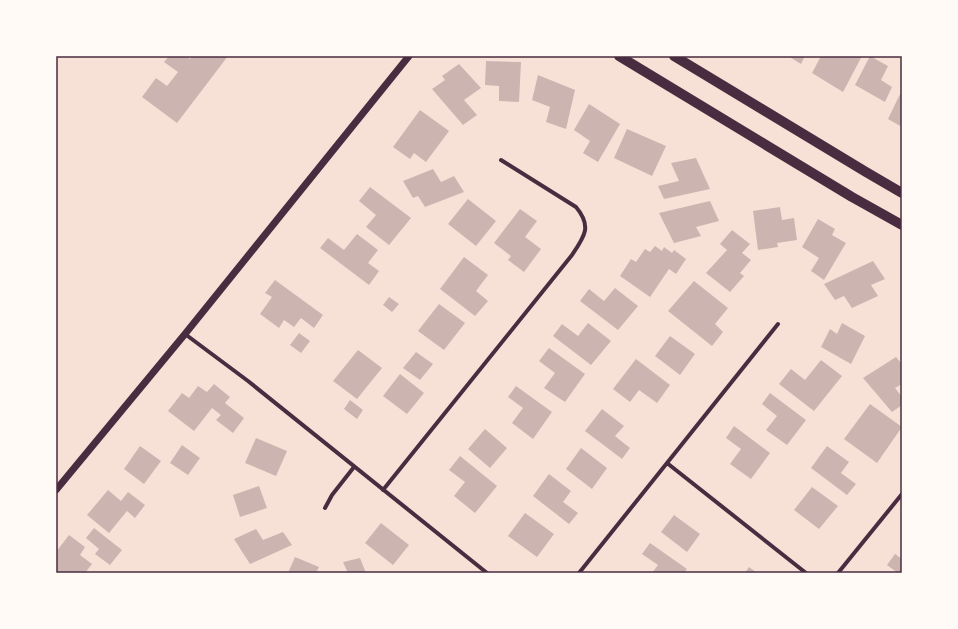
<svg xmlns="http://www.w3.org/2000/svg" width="958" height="629" font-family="'Exo 2',sans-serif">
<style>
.building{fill:#ccb4b1}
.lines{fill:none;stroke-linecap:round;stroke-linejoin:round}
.minor{stroke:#4a2c40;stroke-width:4}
.tertiary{stroke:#4a2c40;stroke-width:7}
.primary{stroke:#4a2c40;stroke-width:10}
.neatline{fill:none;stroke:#4a2c40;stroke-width:1.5}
</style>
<rect width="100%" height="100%" fill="#f7e1d7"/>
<path class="building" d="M169,56H186L190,59L192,56H228L177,123L142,97L156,78L167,86L178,72L164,62Z
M788,56H805L801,64Z
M821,56H862L843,92L812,73Z
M870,56L888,66L881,80L892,87L885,102L855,85Z
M486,61L521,62L519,102L499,101V86L485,85Z
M459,64L481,88L464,100L477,115L463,125L432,89L445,80L442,76Z
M538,75L575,90L566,129L546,122L550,107L532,100Z
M902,90V127L888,119Z
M589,104L620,124L598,162L583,153L590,141L574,130Z
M420,110L449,131L426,162L414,153L410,159L393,147Z
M627,129L666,146L652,176L614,158Z
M696,158L710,189L664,199L658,186L679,181L671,163Z
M433,169L441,182L454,176L464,192L425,207L418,196L413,198L403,181Z
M370,187L411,218L389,245L366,227L376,215L359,201Z
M468,199L496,221L476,246L448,224Z
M710,201L719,221L696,227L701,236L674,243L659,213Z
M780,207L782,220L794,218L797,240L777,243L778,247L758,250L753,211Z
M520,209L537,221L525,237L541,249L524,272L508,260L511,256L494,243Z
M818,219L835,229L832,235L846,243L824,280L811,271L819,258L802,247Z
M732,230L750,244L742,253L751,260L740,273L744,276L730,292L706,273L727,250L720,244Z
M357,234L378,250L368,263L379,271L369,285L320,248L328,238L344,250Z
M655,246L662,251L664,247L672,253L674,250L686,259L676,274L669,269L650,297L620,276L631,259L636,262L645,249L650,252Z
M464,257L488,275L476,291L488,301L475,316L440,289Z
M873,261L885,279L871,285L878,296L852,308L844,296L835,300L824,284Z
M275,280L323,315L314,328L301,318L294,327L284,320L279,328L260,314L272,297L265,293Z
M694,281L728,308L715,324L723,332L712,346L668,311Z
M615,288L638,306L618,330L580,301L589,289L604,301Z
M389,297L399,304L392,312L383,305Z
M439,304L465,323L444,350L418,331Z
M588,323L611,341L591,365L553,336L562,324L578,336Z
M842,323L865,336L851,364L821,347L830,329L837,334Z
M299,333L310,341L301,353L290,345Z
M670,336L695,354L680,375L655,356Z
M549,348L585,374L565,402L544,388L555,373L539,361Z
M358,350L382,368L357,399L333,381Z
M416,352L433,364L420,380L403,368Z
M896,357L902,364V384L895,388L902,397V405L892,412L863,378Z
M636,359L670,385L657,403L639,390L630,402L613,389Z
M821,360L842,376L814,411L779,384L791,369L805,380Z
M400,374L424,393L407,414L383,396Z
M214,384L230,397L225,403L244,418L233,433L216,420L221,415L212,408L194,431L168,411L182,393L189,398L198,386L207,392Z
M516,386L552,412L533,439L512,423L523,408L508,397Z
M770,393L806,420L787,445L766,430L777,416L762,404Z
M350,400L363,410L357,419L344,409Z
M870,404L902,427L877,463L844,439Z
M602,409L624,426L615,436L630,448L622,459L585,431Z
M734,426L770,453L751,479L730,464L741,449L726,438Z
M485,429L507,448L490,468L468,449Z
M256,438L287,451L276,476L245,463Z
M182,445L200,458L188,475L170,463Z
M140,446L161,461L144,484L124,469Z
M827,446L849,462L841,473L856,484L847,495L811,468Z
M581,448L607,468L592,489L566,469Z
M460,456L497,486L475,513L454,496L465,482L449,470Z
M549,474L571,491L563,502L578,513L569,524L533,496Z
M259,486L267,508L240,517L233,495Z
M812,487L838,506L819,529L794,510Z
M108,490L121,501L128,492L145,505L135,518L127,511L109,533L87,515Z
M525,513L554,534L537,557L508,536Z
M674,515L700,534L687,552L661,532Z
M381,523L409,545L393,565L365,543Z
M94,528L122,550L110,565L95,554L99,549L86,538Z
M256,529L263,540L283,532L292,545L250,564L234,539Z
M69,535L85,547L80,555L92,564L85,573H58L56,572V552Z
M650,543L687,569L684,573H652L658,565L642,554Z
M895,554L902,559V573H898L887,565Z
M295,557L319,567L316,573H288Z
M360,558L366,573H348L343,562Z
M749,567L757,573H745Z"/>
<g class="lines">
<path class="minor" d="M185,334L248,381L487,573
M667,463L806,573
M383,490L572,255C585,236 592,226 576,207L501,160
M325,508L332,495L354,467
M579,573L667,463L778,324
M838,573L902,494"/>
<path class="tertiary" d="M56,490L185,334L409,56"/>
<path class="primary" d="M619,56L852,197L902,225
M674,56L866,172L902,193"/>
</g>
<rect width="958" height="629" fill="none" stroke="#fffaf5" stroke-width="114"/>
<rect x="57" y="57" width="844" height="515" class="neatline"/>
</svg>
